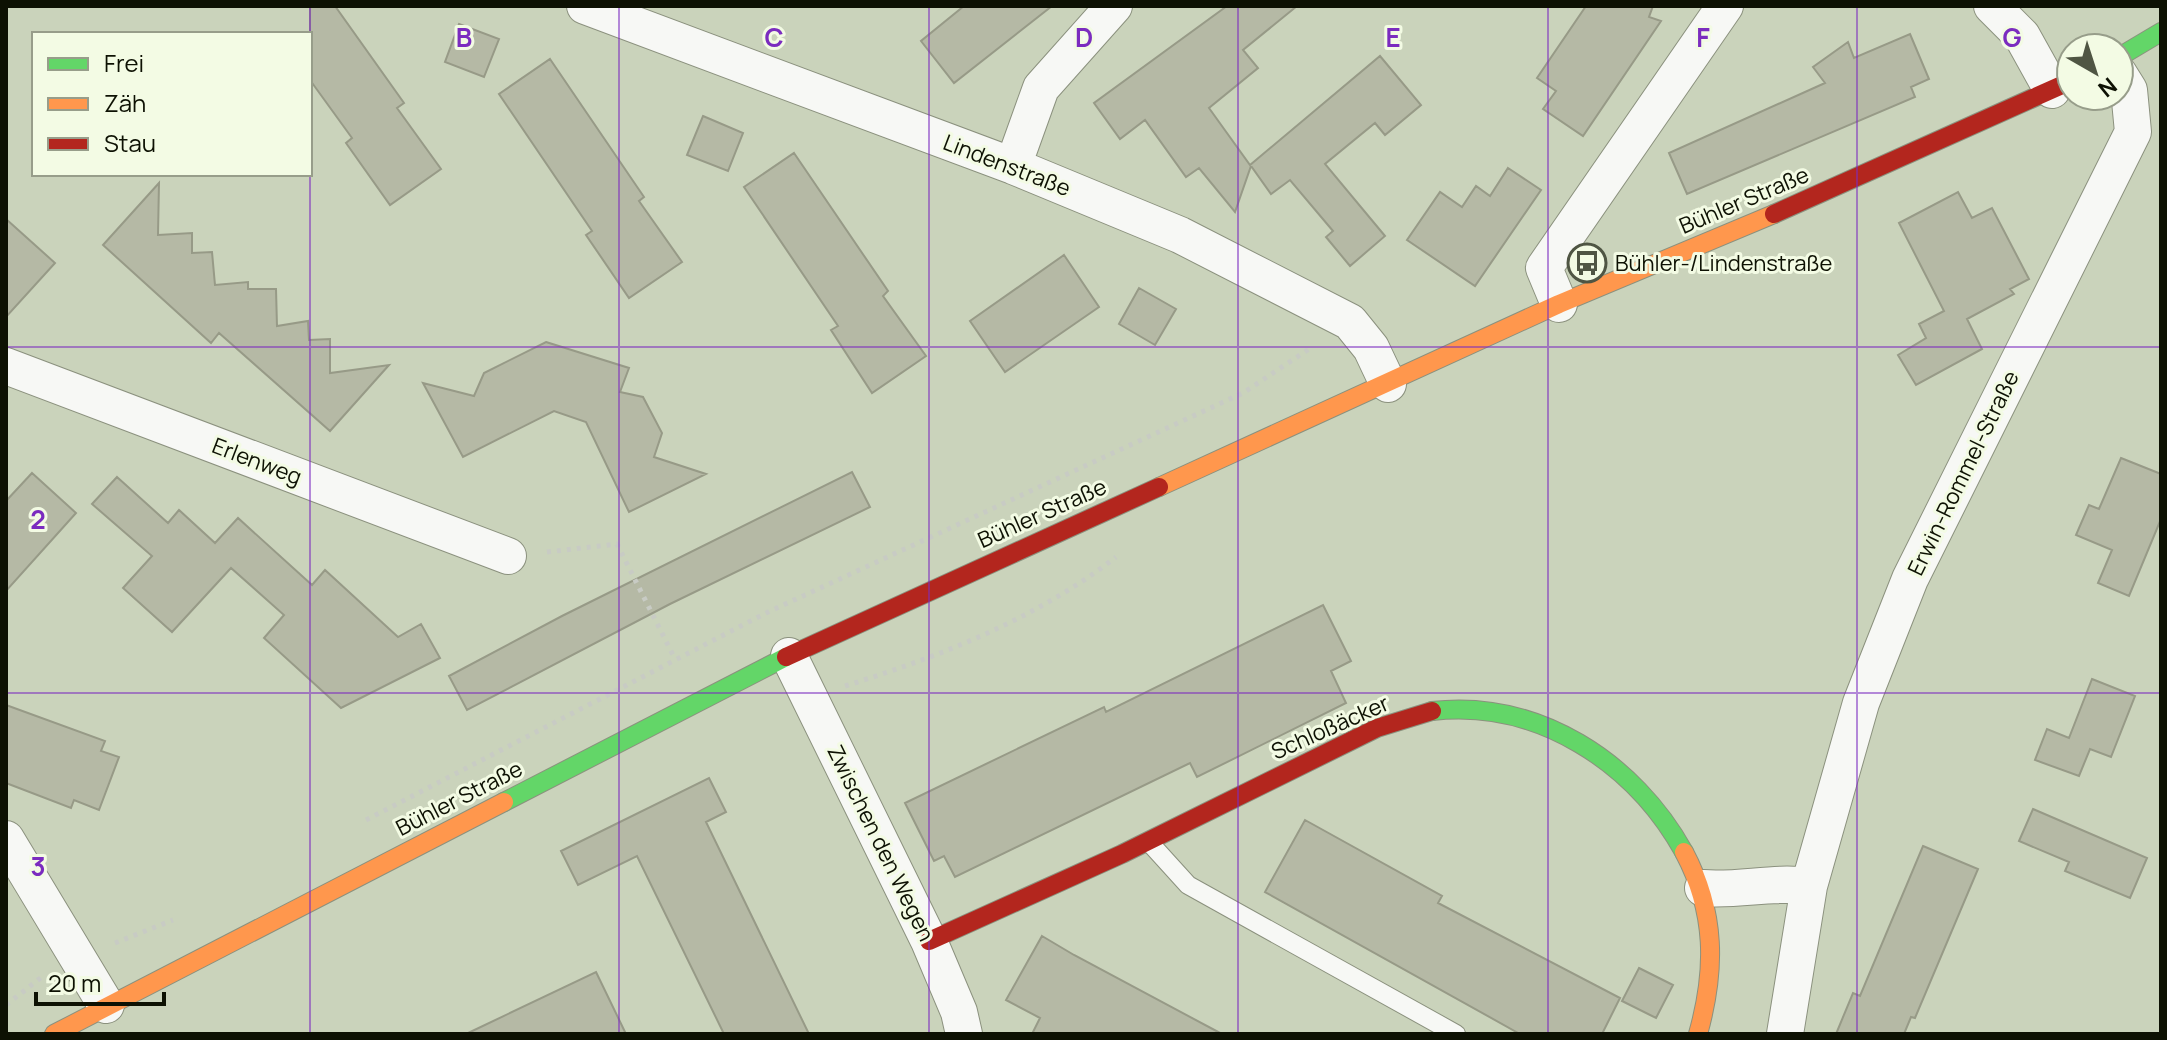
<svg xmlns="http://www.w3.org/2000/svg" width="2167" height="1040" font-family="Manrope,sans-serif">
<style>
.building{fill:#b5b9a5;stroke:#979a87;stroke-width:2}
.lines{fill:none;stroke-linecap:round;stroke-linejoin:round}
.lane-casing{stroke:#8b917e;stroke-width:20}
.street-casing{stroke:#8b917e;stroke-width:38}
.fast-casing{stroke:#8b917e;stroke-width:20}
.slow-casing{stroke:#8b917e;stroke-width:20}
.jam-casing{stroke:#8b917e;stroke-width:20}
.path{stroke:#c8cbc4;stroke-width:5;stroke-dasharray:4 6;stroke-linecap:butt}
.lane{stroke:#f7f8f5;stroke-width:18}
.street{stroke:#f7f8f5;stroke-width:36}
.fast{stroke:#63d668;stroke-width:18}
.slow{stroke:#ff974d;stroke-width:18}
.jam{stroke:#b3261e;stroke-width:18}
.grid{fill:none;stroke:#7b2cbf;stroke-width:2;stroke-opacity:0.55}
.labels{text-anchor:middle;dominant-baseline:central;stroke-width:6;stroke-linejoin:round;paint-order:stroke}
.street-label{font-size:22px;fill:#0d1103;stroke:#f3fbe4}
.poi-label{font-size:22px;fill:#0d1103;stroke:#f3fbe4;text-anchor:start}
.grid-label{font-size:26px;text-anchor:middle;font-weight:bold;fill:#7b2cbf;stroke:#f3fbe4;stroke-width:6;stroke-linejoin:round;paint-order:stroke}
</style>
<rect width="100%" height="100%" fill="#cad3bb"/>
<path class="building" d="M310,6H335L404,103L397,108L441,169L390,205L346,143L352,138L310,80Z
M964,6H1052L954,83L921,41Z
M1227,6H1297L1243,50L1258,68L1209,108L1250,165L1380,56L1421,105L1385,135L1375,123L1325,164L1385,236L1350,266L1326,237L1333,231L1290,180L1271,194L1251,166L1235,212L1199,168L1186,177L1145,120L1120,139L1094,103Z
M1586,6H1653L1649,17L1661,21L1583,136L1543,109L1556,91L1537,78Z
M459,24L499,39L484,77L445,62Z
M1910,34L1929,79L1911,87L1915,97L1687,194L1669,153L1825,83L1813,67L1848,42L1854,58Z
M550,59L644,197L639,201L682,262L629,298L586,235L592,231L499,94Z
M703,116L743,133L728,171L687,155Z
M794,153L888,291L883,296L926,356L872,393L831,330L838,326L744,187Z
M1508,168L1541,190L1475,286L1407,240L1440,192L1462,207L1476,186L1490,196Z
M159,183L158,235L192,233V253L212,252L215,285L248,282V289H276L277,326L308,321L309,340L330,339V373L389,365L330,431L219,333L211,343L103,245Z
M1958,192L1972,218L1992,208L2029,279L2010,289L2014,294L1967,319L1982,349L1916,385L1898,355L1926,338L1919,324L1944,311L1899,223Z
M6,219L55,263L6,317Z
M1064,255L1099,307L1005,372L970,321Z
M1139,288L1176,309L1155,345L1119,324Z
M546,342L629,368L620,392L643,397L662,433L654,457L706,474L629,512L586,422L554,411L463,457L423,383L474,396L484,373Z
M2121,458L2161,474V519L2129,596L2098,583L2112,550L2076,535L2089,505L2099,509Z
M852,472L870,507L670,604L467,710L449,676L562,616Z
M32,473L76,513L6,591V501Z
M117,477L168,523L179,510L215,543L238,518L312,585L325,570L398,637L421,624L440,658L341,708L264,638L284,615L231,568L172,632L123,588L152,556L92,504Z
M1323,605L1351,661L1331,671L1346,703L1197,777L1190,763L955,877L944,856L934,861L905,803L1104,707L1106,712Z
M2092,679L2135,696L2111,757L2090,749L2079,776L2035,760L2047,729L2069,738Z
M6,705L105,741L101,751L119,757L99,810L74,800L71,808L6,783Z
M709,778L726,812L706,822L809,1034H724L637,856L578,885L561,851Z
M2033,809L2147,858L2130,898L2065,871L2069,862L2019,841Z
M1305,820L1442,896L1438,903L1620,998L1602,1034H1520L1265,892Z
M1923,846L1978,869L1915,1018L1911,1017L1904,1034H1836L1853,993L1860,996Z
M1042,936L1074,955L1222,1034H1032L1040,1018L1006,1000Z
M1639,968L1673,985L1656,1018L1622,1001Z
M596,972L626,1034H466Z"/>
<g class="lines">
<defs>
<path id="lane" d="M1149,842L1188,885L1456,1034"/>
<path id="street" d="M585,6L1013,166L1180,235L1350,322L1371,348L1388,384
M1992,6L2022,36L2052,90
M1013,166L1041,88L1114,6
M1559,304L1544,268L1725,6
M6,366L508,556
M789,656L929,941L959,1012L964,1034
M6,839L106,1005
M1703,888C1739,891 1774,881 1809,886
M1785,1034L1809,886L1861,703L1910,579L2133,132L2129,90L2119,74"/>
<path id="fast" d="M2119,57L2161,32
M1432,711C1538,699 1634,762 1684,852
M504,802L786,657"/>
<path id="slow" d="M1159,487L1559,304L1774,214
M1684,852C1716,912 1716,970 1698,1034
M54,1034L504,802"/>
<path id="jam" d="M1774,214L2071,81
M786,657L1159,487
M929,941L1122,854L1377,728L1432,711"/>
</defs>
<use href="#lane" class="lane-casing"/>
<use href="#street" class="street-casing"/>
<use href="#fast" class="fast-casing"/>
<use href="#slow" class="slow-casing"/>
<use href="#jam" class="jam-casing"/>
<path class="path" d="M547,552L617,544L675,659
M845,686C941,656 1036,619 1116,557
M366,820L766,613L1243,393L1312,347
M115,943L173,920
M6,1005L43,976"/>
<use href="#lane" class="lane"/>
<use href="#street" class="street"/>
<use href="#fast" class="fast"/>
<use href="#slow" class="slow"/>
<use href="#jam" class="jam"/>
</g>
<path class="grid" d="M310,6V34M619,6V1034M929,6V1034M1238,6V1034M1548,6V1034M1857,6V1034M310,174V1034M6,347H2161M6,693H2161"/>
<defs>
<symbol id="bus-ring" viewBox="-11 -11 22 22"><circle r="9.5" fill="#f3fbe4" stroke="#4f5543" stroke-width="1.5"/><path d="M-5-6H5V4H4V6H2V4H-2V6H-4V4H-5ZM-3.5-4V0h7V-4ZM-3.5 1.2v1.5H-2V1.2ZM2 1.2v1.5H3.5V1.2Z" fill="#4f5543"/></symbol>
</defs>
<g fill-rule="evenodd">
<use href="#bus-ring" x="1565" y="241" width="44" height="44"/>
</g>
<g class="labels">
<g class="street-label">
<text transform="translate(1007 165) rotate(21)">Lindenstraße</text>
<text transform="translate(1744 200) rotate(-23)">Bühler Straße</text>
<text transform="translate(257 461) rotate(21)">Erlenweg</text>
<text transform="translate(1963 473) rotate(-64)">Erwin-Rommel-Straße</text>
<text transform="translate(1042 513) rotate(-24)">Bühler Straße</text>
<text transform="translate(1330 727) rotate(-24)">Schloßäcker</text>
<text transform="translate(459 798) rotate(-27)">Bühler Straße</text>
<text transform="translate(881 843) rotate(64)">Zwischen den Wegen</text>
</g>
<g class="poi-label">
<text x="1615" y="263">Bühler-/Lindenstraße</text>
</g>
</g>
<g class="grid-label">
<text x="464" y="47">B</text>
<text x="774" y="47">C</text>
<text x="1084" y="47">D</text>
<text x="1393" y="47">E</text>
<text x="1703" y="47">F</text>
<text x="2012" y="47">G</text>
<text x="38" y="529">2</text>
<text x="38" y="876">3</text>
</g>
<rect width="2167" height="1040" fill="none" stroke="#0d1103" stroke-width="16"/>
<rect x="32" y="32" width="280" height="144" fill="#f3fbe4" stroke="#979d8a" stroke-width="2"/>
<rect x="48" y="58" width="40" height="12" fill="#63d668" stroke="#979d8a" stroke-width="2"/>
<text x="104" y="72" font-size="24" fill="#0d1103">Frei</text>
<rect x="48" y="98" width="40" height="12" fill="#ff974d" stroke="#979d8a" stroke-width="2"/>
<text x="104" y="112" font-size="24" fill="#0d1103">Zäh</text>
<rect x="48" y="138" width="40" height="12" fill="#b3261e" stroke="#979d8a" stroke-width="2"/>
<text x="104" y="152" font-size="24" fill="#0d1103">Stau</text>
<g transform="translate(2095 72) rotate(141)"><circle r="38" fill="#f3fbe4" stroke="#979d8a" stroke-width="2"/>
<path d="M0-6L14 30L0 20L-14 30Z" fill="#4f5543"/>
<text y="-12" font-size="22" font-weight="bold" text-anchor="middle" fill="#0d1103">N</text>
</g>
<path d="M36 992v12h128v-12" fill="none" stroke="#0d1103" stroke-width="4"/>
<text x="48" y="992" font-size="24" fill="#0d1103" stroke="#f3fbe4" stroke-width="6" paint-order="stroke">20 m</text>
</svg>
